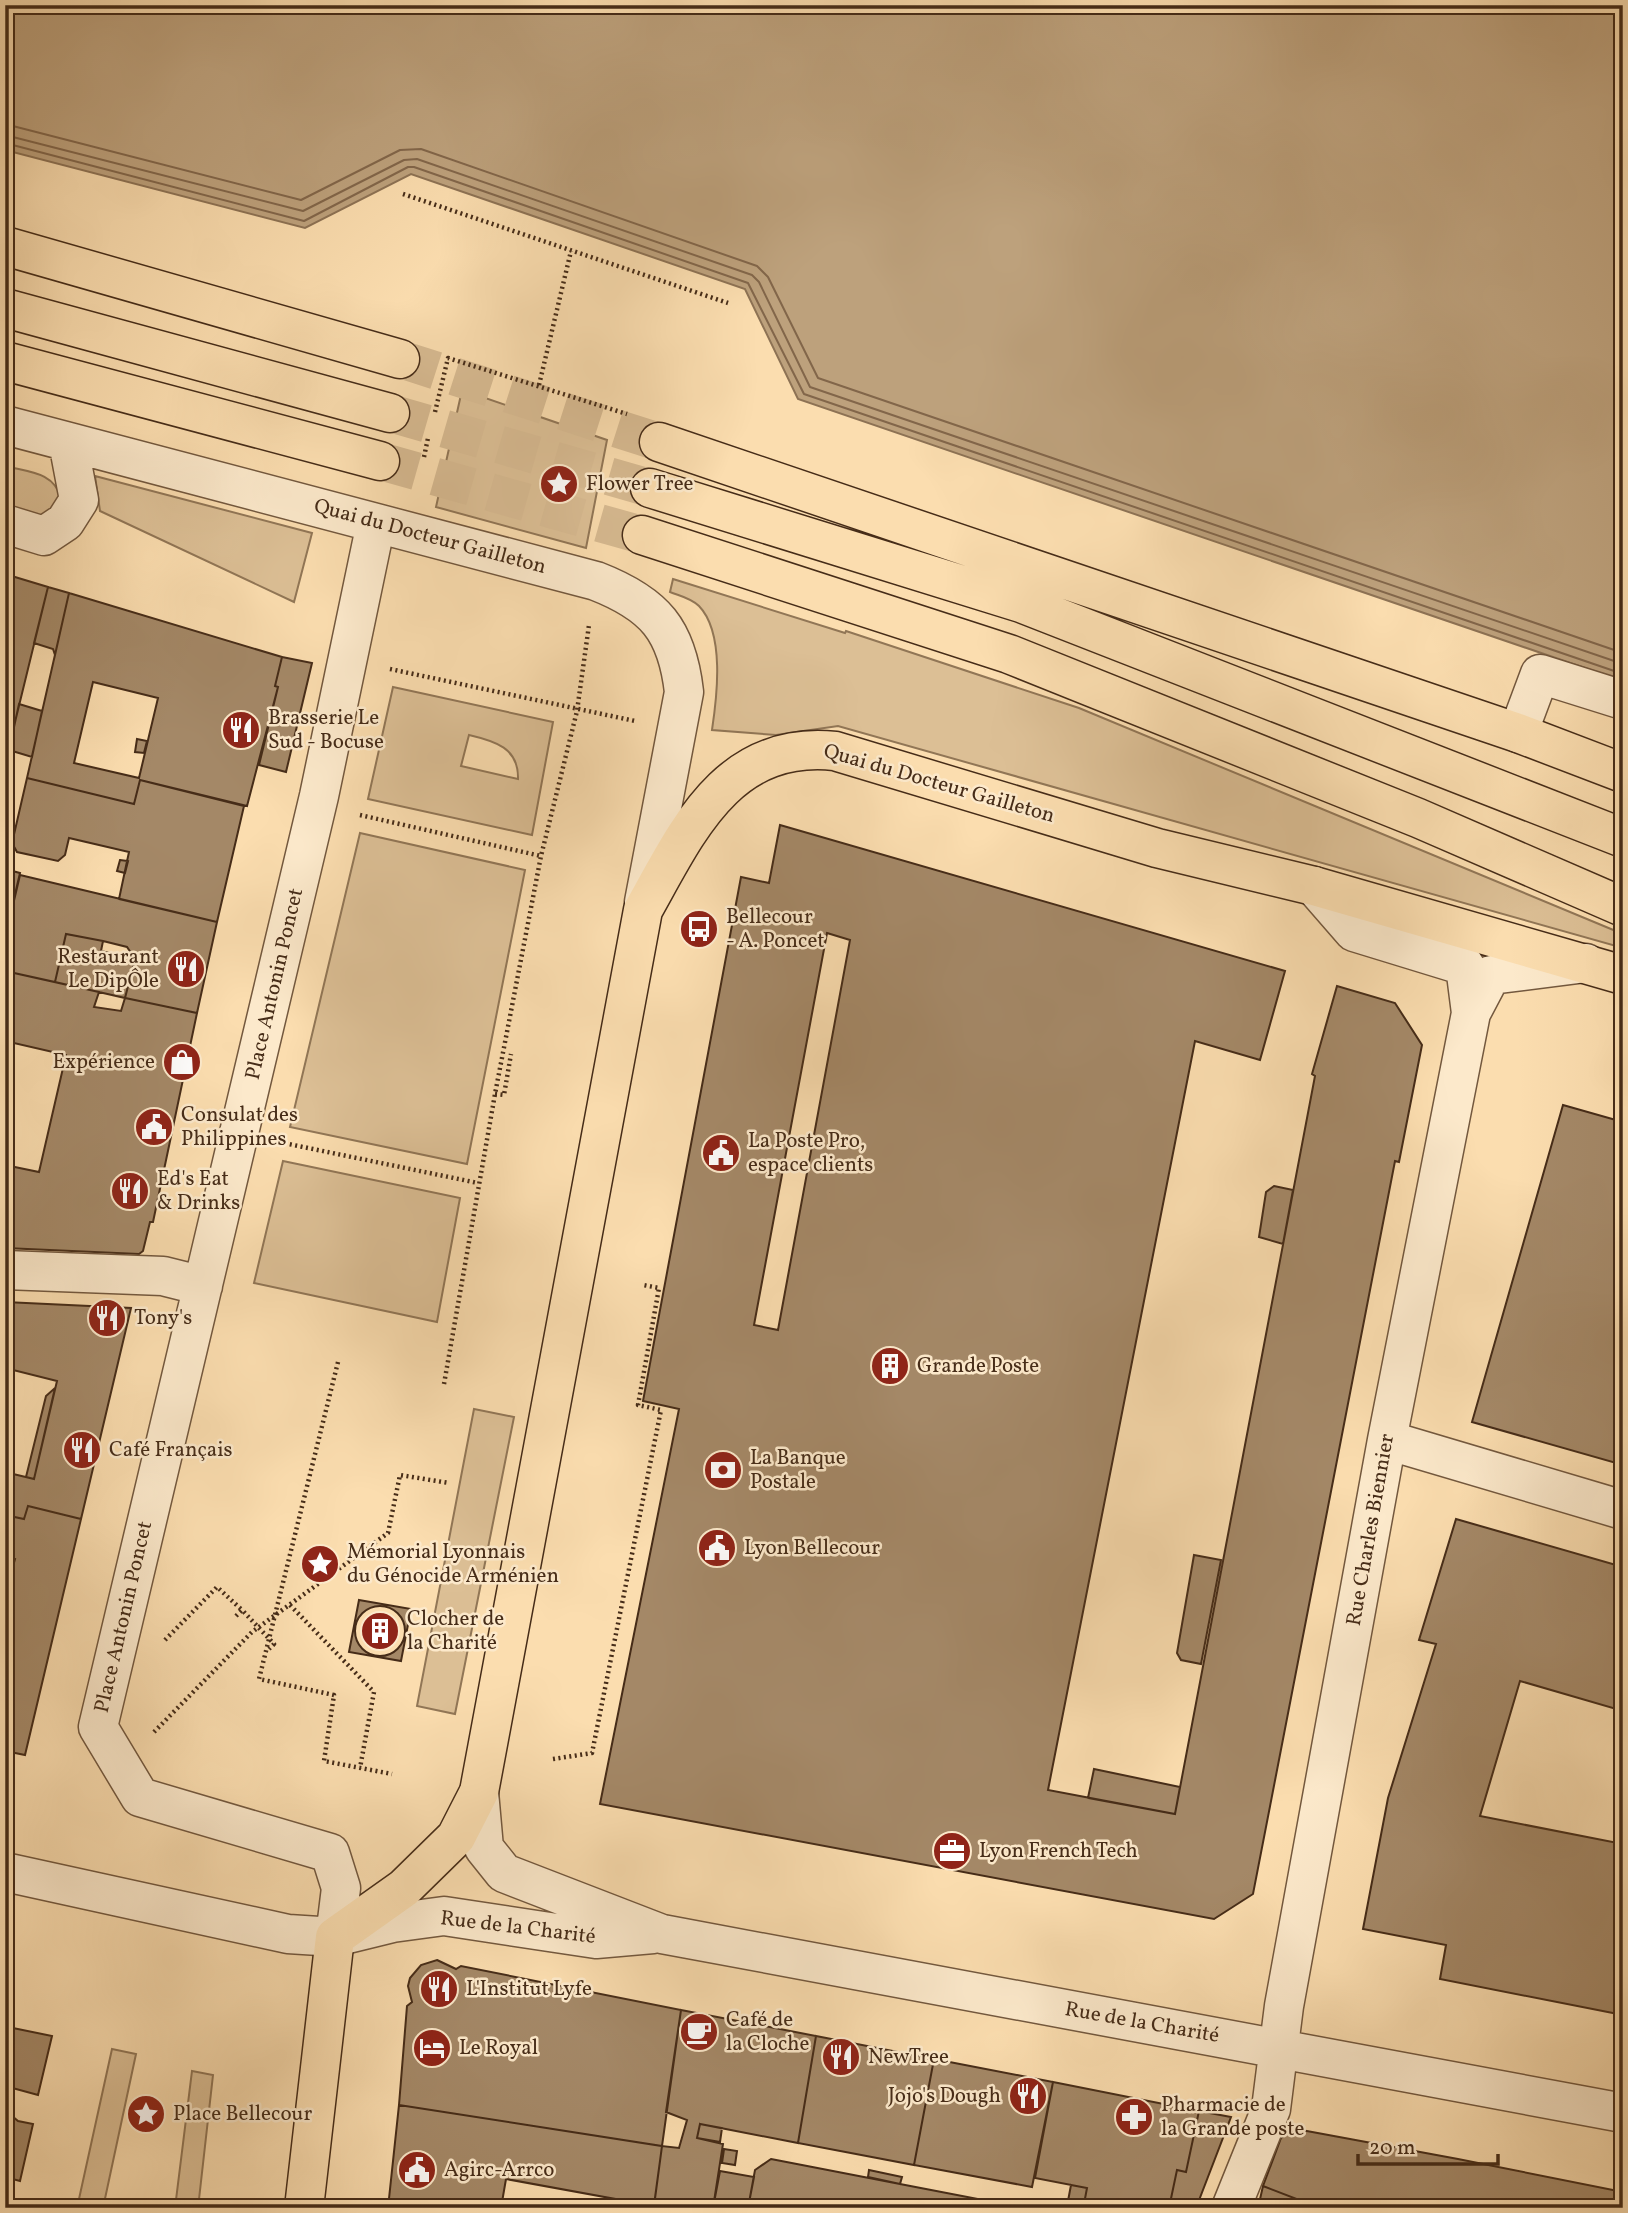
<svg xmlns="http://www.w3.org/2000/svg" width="1628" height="2213" font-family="Vollkorn,serif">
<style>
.green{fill:#dcbf95;stroke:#917656;stroke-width:2;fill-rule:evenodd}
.water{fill:#bda17c;stroke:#8d7254;stroke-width:2}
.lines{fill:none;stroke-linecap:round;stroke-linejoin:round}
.shore{stroke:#82664a;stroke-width:2}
.building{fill:#a48867;stroke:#462c18;stroke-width:2;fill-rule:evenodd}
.major-tunnel{stroke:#d7ba91;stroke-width:38;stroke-dasharray:38 19;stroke-linecap:butt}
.minor-casing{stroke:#73583e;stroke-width:41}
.major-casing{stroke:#462c18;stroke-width:41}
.path{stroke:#462c18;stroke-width:4.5;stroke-dasharray:2 3.5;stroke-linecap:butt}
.minor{stroke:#fce9cb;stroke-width:38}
.major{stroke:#fbddaf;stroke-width:38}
.labels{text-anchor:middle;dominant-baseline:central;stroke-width:5;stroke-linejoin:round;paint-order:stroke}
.poi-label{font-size:21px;fill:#462c18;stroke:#fce9cb;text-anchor:start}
.street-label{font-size:21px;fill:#462c18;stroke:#fce9cb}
</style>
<rect width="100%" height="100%" fill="#fbddaf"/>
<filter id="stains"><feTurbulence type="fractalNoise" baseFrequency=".00286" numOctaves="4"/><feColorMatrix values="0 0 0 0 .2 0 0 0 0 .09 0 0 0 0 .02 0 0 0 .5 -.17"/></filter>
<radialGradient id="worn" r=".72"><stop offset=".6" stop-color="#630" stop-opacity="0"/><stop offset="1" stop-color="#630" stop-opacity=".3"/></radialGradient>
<path class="green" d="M462,390L607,440L586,548L436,507Z
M5,466C29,472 54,472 61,498L48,519L5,511Z
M95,476L312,533L294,602L100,511Z
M673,579L845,633L846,631L1079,708L1623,934V948L838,726L776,735L712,730C717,697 725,633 699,606C691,598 680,596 670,592Z
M393,687L553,722L532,835L368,799ZM469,735C495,741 519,748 518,779L461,766Z
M360,833L525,870L467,1164L290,1127Z
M283,1161L460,1198L437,1322L254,1283Z
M474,1409L514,1417L455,1714L417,1706Z
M112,2049L136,2054L103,2208H77Z
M192,2071L213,2075L198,2208H175Z"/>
<path class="water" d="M5,5H1623V681L798,399L745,289L411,174L305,228L5,150Z"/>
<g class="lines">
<path class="shore" d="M5,124L301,200L400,150L421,149L757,266L768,277L818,378L1623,653
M5,135L303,211L404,160L417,159L752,275L759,282L810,387L1623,664
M5,143L304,221L408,167H414L748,283L804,394L1623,674"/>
</g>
<path class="building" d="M5,574L48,587L5,763Z
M48,587L69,593L55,655L53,649L34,643Z
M69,593L282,657L275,686L278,687L247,806L140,780L134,804L27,778ZM93,682L158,698L139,778L74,763Z
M282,657L312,663L286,772L259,765L278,687L275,686Z
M19,704L42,711L32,757L9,750Z
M137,739L147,741L144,753L135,752Z
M27,778L134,804L140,780L244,806L217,922L119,899L129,852L69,838L65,855L58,861L17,852L12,843Z
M780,825L1285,971L1260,1060L1195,1041L1048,1790L1175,1814L1315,1076L1312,1074L1337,986L1395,1003L1422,1045L1399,1162L1395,1161L1253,1894L1214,1919L600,1804L679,1409L643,1401L741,877L769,883ZM827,933L850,940L778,1330L754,1325Z
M120,860L128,861L125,873L117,871Z
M5,869L20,873L9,920L5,918Z
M20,875L217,922L197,1013L125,998L135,959L127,947L103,941L66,934L55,982L5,971V939Z
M66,934L103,941L101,951L135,959L125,998L55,982Z
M5,971L99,992L94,1007L121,1011L125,998L197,1013L153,1222H150L143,1251L139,1254L5,1248V1165L39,1172L66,1055L5,1041Z
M1563,1105L1623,1122V1465L1472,1422Z
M1274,1186L1293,1190L1283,1244L1259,1237L1266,1192Z
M5,1302L131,1308L81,1519L28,1506L24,1519L5,1515V1472L34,1479L57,1381L5,1368Z
M55,1388L34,1479L26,1477L46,1396Z
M1620,1465H1623V1505L1610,1501Z
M28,1506L81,1519L25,1755L5,1751V1596L15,1559L5,1557V1515L24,1519Z
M1456,1519L1623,1567V1711L1520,1681L1480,1816L1623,1844V2015L1440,1979L1446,1945L1363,1929L1388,1798L1436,1644L1419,1640Z
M1194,1555L1221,1560L1201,1664L1181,1660L1177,1653Z
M359,1600L411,1609L401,1661L349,1652Z
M355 1631a25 25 0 1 1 50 0a25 25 0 1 1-50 0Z
M1094,1769L1180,1787L1175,1814L1088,1798Z
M437,1960L456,1969L461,1966L681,2010L662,2146L399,2105L407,2006L412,2002L408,1986L410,1978L421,1965Z
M681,2010L816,2036L798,2143L700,2124L697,2138L723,2144L713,2208L654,2205L662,2146L679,2148L687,2120L666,2112Z
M8,2027L52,2036L38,2095L5,2086Z
M816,2036L934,2059L914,2165L798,2143Z
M934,2059L1053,2082L1032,2187L914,2165Z
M1053,2082L1199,2111L1186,2172L1177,2170L1169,2208H1066L1068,2201L1084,2204L1087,2188L1035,2178Z
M399,2105L662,2146L654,2206L506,2179L501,2208H388Z
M5,2110L18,2121L33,2124L20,2181L5,2177Z
M1199,2111L1231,2117L1196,2208H1169L1177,2170L1186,2172Z
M700,2124L722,2128L720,2142L697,2138Z
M1296,2129L1458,2159L1618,2191L1612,2208H1336L1333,2200L1326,2208H1320L1263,2186L1281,2138Z
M724,2149L737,2151L735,2165L722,2163Z
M771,2159L900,2184L1024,2208H748L755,2170Z
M869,2170L902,2177L900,2184L868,2177Z
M720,2171L754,2177L748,2208H713Z
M1071,2185L1087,2188L1084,2204L1068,2201Z
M1263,2186L1320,2208H1258Z"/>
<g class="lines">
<path class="major-tunnel" d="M400,359L659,442
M390,413L650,488
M380,461L642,535"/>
<defs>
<path id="minor" d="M5,425L596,581C655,604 677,630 684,692L644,902
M5,524L44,536L65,522L79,500L68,442
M1518,733L1540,674L1623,700
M1314,886L1354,932L1465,966L1471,1013
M5,1270L163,1276L203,1286
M1387,1440L1623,1510
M479,1792L484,1848L504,1873L662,1934L1623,2113
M5,1872L288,1934L335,1937L392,1923L444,1916L596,1939L653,1934
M335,1937L341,1888L330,1853L140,1797L98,1727L319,796L376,523
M1231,2208L1271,2109L1284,2006L1387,1440L1471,1013L1491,975L1586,963"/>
<path id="major" d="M5,246L400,359
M5,308L390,413
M5,361L380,461
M659,442L1518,733L1623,773
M650,488L1021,603L1623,838
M642,535L1009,654L1418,818L1623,907
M304,2208L335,1937L404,1888L456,1837L479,1792L643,910C688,830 727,740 835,751L1157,848L1314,886L1623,975"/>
</defs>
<use href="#minor" class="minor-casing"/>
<use href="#major" class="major-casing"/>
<path class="path" d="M403,194L728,303
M539,385L571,251
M435,412L448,358L627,414
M424,457L428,438
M390,669L635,721
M360,815L541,856
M495,1094L504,1095L511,1054
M279,1142L478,1183
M338,1362L259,1679L334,1695L324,1761L392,1774
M444,1384L495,1094L541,856L577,711L589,625
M290,1605L374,1692L360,1768
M236,1616L242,1610L274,1644L269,1649
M165,1640L217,1587L242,1610
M154,1732L252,1632L388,1533L400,1475L449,1483
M553,1759L592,1753L661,1410L638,1405L659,1288L643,1285"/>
<use href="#minor" class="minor"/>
<use href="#major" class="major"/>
</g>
<defs>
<symbol id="sight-disc" viewBox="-11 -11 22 22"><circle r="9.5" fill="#8f2418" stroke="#fce9cb"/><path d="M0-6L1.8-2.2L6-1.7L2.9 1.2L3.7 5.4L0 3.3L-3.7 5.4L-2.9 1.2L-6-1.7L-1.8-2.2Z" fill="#fff"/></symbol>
<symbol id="restaurant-disc" viewBox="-11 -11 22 22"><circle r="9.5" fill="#8f2418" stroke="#fce9cb"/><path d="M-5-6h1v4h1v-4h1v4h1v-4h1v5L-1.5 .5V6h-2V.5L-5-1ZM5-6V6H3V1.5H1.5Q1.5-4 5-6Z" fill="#fff"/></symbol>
<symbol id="bus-disc" viewBox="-11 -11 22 22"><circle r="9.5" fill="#8f2418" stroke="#fce9cb"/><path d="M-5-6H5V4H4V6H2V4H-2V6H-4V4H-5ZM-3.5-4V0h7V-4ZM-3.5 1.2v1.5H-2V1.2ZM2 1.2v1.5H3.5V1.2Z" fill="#fff"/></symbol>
<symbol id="shop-disc" viewBox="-11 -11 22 22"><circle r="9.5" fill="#8f2418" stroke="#fce9cb"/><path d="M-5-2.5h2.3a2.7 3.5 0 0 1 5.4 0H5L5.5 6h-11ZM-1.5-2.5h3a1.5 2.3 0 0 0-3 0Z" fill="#fff"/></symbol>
<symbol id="civic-disc" viewBox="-11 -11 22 22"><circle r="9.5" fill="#8f2418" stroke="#fce9cb"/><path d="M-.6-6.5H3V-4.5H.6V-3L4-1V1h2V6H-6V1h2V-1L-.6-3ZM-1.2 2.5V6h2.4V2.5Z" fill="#fff"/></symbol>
<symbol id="building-disc" viewBox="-11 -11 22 22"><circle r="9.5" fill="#8f2418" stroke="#fce9cb"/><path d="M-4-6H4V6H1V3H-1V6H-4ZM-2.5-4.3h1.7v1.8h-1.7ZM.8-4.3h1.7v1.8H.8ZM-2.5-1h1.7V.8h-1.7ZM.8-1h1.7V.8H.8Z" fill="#fff"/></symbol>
<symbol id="bank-disc" viewBox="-11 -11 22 22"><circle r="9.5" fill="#8f2418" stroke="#fce9cb"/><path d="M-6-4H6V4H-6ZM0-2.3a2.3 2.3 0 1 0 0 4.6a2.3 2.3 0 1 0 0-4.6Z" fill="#fff"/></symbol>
<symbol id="office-disc" viewBox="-11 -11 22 22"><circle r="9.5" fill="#8f2418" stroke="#fce9cb"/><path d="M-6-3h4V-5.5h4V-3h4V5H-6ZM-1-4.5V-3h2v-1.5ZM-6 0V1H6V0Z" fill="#fff"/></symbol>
<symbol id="cafe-disc" viewBox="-11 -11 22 22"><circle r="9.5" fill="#8f2418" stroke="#fce9cb"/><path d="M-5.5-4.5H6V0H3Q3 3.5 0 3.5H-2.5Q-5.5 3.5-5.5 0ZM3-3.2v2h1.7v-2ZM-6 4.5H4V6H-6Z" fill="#fff"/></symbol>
<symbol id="hotel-disc" viewBox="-11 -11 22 22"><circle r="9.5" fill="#8f2418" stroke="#fce9cb"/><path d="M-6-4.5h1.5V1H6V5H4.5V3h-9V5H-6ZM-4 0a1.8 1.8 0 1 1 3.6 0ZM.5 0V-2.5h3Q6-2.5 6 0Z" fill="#fff"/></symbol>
<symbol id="pharmacy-disc" viewBox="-11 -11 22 22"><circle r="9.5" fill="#8f2418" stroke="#fce9cb"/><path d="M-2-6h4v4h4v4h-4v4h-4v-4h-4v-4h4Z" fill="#fff"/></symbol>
</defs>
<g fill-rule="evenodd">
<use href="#sight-disc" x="537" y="462" width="44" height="44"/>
<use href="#restaurant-disc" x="219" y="708" width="44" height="44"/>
<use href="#bus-disc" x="677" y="907" width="44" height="44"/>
<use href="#restaurant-disc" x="164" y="947" width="44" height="44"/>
<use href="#shop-disc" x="160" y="1040" width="44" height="44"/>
<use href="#civic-disc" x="132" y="1105" width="44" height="44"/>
<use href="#civic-disc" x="699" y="1131" width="44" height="44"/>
<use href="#restaurant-disc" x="108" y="1169" width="44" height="44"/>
<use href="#restaurant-disc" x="85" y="1296" width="44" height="44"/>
<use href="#building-disc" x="868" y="1344" width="44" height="44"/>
<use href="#restaurant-disc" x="60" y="1428" width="44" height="44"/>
<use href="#bank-disc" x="701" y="1448" width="44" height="44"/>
<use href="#civic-disc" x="695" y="1526" width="44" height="44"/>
<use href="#sight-disc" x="298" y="1542" width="44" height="44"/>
<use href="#building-disc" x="358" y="1609" width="44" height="44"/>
<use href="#office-disc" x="930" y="1829" width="44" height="44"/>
<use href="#restaurant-disc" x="417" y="1967" width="44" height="44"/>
<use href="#cafe-disc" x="677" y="2010" width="44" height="44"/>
<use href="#hotel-disc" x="410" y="2026" width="44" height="44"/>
<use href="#restaurant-disc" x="819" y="2035" width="44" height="44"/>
<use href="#restaurant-disc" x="1006" y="2074" width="44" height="44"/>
<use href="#sight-disc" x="124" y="2092" width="44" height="44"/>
<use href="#pharmacy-disc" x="1112" y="2095" width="44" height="44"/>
<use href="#civic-disc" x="395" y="2148" width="44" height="44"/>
</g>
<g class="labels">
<g class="poi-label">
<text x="586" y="484">Flower Tree</text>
<text x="268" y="718">Brasserie Le<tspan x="268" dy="24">Sud - Bocuse</tspan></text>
<text x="726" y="917">Bellecour<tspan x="726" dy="24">- A. Poncet</tspan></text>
<text x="159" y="957" text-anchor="end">Restaurant<tspan x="159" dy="24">Le DipÔle</tspan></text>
<text x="155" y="1062" text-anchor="end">Expérience</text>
<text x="181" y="1115">Consulat des<tspan x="181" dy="24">Philippines</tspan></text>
<text x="748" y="1141">La Poste Pro,<tspan x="748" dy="24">espace clients</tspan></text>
<text x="157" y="1179">Ed's Eat<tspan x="157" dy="24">&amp; Drinks</tspan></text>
<text x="134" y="1318">Tony's</text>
<text x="917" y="1366">Grande Poste</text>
<text x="109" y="1450">Café Français</text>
<text x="750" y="1458">La Banque<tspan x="750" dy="24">Postale</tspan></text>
<text x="744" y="1548">Lyon Bellecour</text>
<text x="347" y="1552">Mémorial Lyonnais<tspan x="347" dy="24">du Génocide Arménien</tspan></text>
<text x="407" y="1619">Clocher de<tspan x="407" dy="24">la Charité</tspan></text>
<text x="979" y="1851">Lyon French Tech</text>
<text x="466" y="1989">L'Institut Lyfe</text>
<text x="726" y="2020">Café de<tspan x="726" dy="24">la Cloche</tspan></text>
<text x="459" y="2048">Le Royal</text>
<text x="868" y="2057">NewTree</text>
<text x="1001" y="2096" text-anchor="end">Jojo's Dough</text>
<text x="1161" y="2105">Pharmacie de<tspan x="1161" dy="24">la Grande poste</tspan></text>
<text x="173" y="2114">Place Bellecour</text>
<text x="444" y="2170">Agirc-Arrco</text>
</g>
<g class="street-label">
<text transform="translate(430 537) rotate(15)">Quai du Docteur Gailleton</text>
<text transform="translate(939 784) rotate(16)">Quai du Docteur Gailleton</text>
<text transform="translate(275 984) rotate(-77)">Place Antonin Poncet</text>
<text transform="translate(1371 1530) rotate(-80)">Rue Charles Biennier</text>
<text transform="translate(124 1617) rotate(-77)">Place Antonin Poncet</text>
<text transform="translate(518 1928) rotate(7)">Rue de la Charité</text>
<text transform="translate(1142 2023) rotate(10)">Rue de la Charité</text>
</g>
</g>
<rect width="1628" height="2213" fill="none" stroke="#fbddaf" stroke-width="28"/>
<rect x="7" y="7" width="1614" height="2199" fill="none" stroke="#462c18" stroke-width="3.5"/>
<rect x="14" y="14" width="1600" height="2185" fill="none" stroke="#462c18" stroke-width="2"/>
<path d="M1358 2154v10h140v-10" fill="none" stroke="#462c18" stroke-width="3.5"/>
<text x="1369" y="2154" font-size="21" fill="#462c18" stroke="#fce9cb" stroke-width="5" paint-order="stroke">20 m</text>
<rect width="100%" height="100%" filter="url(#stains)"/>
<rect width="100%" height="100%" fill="url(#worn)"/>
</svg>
